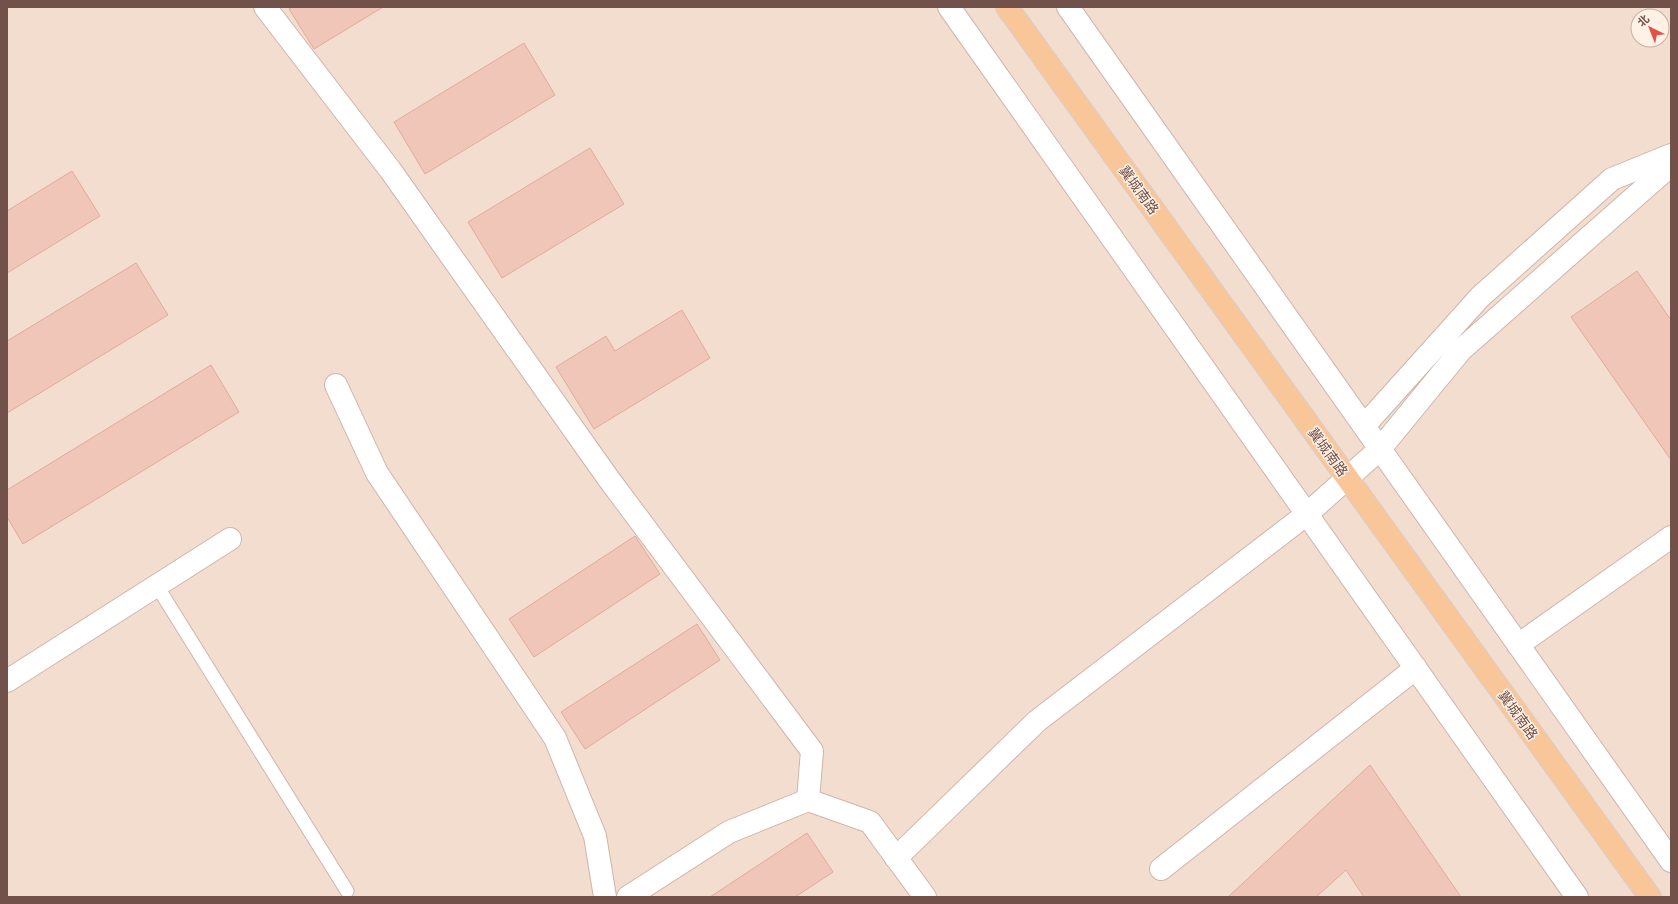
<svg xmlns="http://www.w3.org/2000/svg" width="1678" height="904" font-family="Cabin,'Noto Sans SC',sans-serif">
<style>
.residential{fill:#f3ddcf;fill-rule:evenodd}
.building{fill:#f0c6b9;stroke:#e2aa9a}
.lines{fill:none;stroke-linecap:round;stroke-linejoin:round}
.lane-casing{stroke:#ceb5ab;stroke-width:15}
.street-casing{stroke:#ceb5ab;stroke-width:24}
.secondary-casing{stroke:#d1b4a8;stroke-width:24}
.primary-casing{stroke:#d7cecc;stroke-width:24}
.lane{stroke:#fff;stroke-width:13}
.street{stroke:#fff;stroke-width:22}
.secondary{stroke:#fff;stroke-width:22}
.primary{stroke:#f9c69a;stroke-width:22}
.labels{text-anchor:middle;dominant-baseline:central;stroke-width:3;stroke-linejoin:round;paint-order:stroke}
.street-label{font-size:14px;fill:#715149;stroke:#fff1e6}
</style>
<rect width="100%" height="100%" fill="#fbede1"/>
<path class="residential" d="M7,7H1671V897H7ZM1638,16H1662V40H1638Z"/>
<path class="building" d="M293,7H383L314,49L289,9Z
M524,43L555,95L425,174L394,122Z
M590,148L624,204L502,278L468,222Z
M72,171L100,216L7,273V211Z
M136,263L168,315L7,413V341Z
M1637,271L1671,320V460L1571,317Z
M682,310L710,358L594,429L556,367L606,336L615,351Z
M211,365L239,412L23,544L7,517V490Z
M635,536L660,574L534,657L509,619Z
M697,624L720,660L585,749L561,712Z
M1370,765L1461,897H1364L1346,870L1316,897H1228Z
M807,833L833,872L795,897H710Z"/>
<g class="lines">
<defs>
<path id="lane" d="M157,586L347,891"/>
<path id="street" d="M265,7L391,171L608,478L812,751L808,800
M949,7L1577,897
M1068,7L1671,861
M336,385L377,473L555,738L595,836L605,897
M1364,426L1480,297L1612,179L1671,155
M1518,645L1671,537
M7,681L230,539
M896,858L1037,721L1307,514L1380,449L1461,350L1671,165
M1161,869L1416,668"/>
<path id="secondary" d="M628,897L729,832L808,800L870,822L925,897"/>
<path id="primary" d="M1007,7L1650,897"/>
</defs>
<use href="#lane" class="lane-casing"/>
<use href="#street" class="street-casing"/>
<use href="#secondary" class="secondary-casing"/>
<use href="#primary" class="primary-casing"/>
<use href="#lane" class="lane"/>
<use href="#street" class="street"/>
<use href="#secondary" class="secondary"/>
<use href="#primary" class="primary"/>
</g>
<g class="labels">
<g class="street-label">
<text transform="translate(1139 190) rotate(54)">冀城南路</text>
<text transform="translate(1328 452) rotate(54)">冀城南路</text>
<text transform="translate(1518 715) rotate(54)">冀城南路</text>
</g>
</g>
<rect width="1678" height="904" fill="none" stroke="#715149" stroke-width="16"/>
<g transform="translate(1650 28) rotate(317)"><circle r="19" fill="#fff1e6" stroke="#c6b1a7"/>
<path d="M0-3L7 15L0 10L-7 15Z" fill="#e25249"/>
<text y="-6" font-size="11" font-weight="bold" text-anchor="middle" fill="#715149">北</text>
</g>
</svg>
